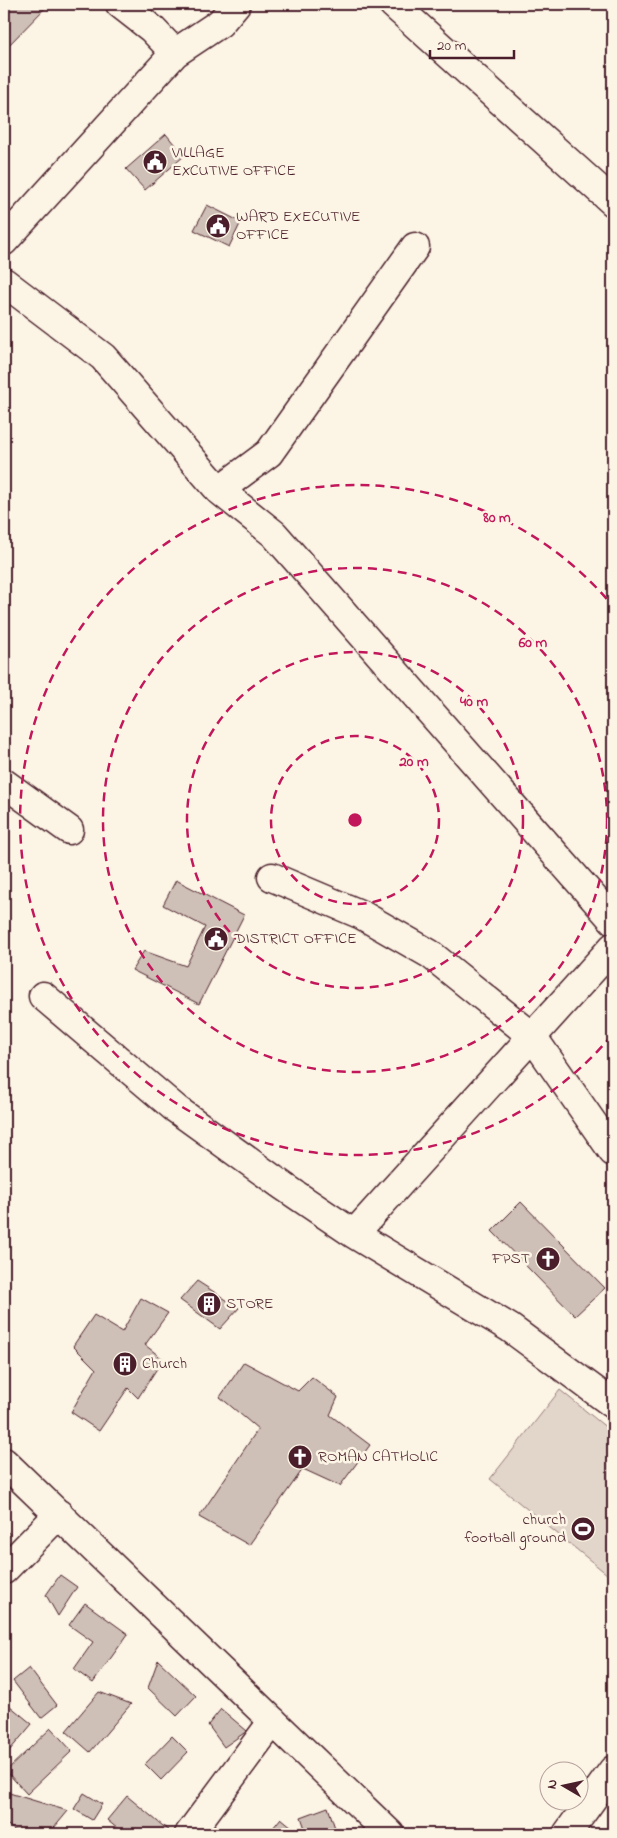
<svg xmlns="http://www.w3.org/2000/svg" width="617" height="1838" font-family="'Indie Flower',sans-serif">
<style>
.green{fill:#e2d5ca;stroke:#967a7a}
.building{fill:#cfc0b7;stroke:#4a1f2b}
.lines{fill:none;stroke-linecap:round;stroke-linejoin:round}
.minor-casing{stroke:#4a1f2b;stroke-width:31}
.minor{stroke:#fcf5e5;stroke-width:28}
.ring{fill:none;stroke:#c2185b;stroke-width:2.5;stroke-dasharray:9 6}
.labels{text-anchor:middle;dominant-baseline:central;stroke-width:5;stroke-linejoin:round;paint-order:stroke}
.poi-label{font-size:16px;fill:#4a1f2b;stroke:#fcf5e5;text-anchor:start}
.centre{fill:#c2185b;stroke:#fcf5e5;stroke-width:2.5}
.ring-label{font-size:15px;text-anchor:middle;font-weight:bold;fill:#c2185b;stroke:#fcf5e5;stroke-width:5;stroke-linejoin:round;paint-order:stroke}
</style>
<rect width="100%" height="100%" fill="#fcf5e5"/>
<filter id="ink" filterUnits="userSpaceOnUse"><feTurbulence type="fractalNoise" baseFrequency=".02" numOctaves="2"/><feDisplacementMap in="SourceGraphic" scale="10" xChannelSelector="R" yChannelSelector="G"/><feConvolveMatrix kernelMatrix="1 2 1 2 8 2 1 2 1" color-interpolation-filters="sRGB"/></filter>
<g filter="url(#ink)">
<path class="green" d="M560,1390L613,1433V1579L490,1479Z"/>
<path class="building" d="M11,4H49L4,50V13Z
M166,134L184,156L145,190L126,169Z
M207,205L241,222L229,247L194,230Z
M176,880L244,915L199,1004L132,970L144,951L186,966L205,927L163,905Z
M521,1202L605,1288L575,1316L492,1231Z
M197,1281L239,1308L220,1329L180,1300Z
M141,1298L168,1313L145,1345L163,1359L138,1398L128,1388L99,1431L71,1412L96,1369L73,1346L94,1315L122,1332Z
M244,1362L298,1391L312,1377L338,1397L330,1415L370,1445L340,1486L303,1469L249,1545L199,1517L258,1429L220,1397Z
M4,1529L10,1534L4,1543Z
M60,1575L77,1587L58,1616L46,1595Z
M85,1603L128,1634L93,1683L74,1669L93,1642L69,1625Z
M158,1660L196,1696L177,1716L148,1688Z
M29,1668L57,1705L41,1718L13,1681Z
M99,1692L131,1704L90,1752L66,1731Z
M4,1701L32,1724L4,1757Z
M221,1709L247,1731L224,1747L208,1725Z
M51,1728L72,1751L27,1794L6,1771Z
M172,1736L188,1752L161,1780L145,1764Z
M6,1792L68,1811L49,1834H19L4,1822V1795Z
M84,1793L102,1804L92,1820L74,1809Z
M127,1796L169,1831L166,1834H124L107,1820Z
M328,1807L337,1834H307L301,1817Z
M281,1818L298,1832L296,1834H268Z"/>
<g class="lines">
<defs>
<path id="minor" d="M393,4L613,202
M175,53L220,23L236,4
M4,241L175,53L152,29L120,4
M4,282L103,357L219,490L274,534L613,920
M219,490L269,453L415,247
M4,783L69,830
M272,877L362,915L430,954L532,1036L613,1152
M43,996L176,1109L283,1186L354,1234L510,1328L613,1404
M354,1234L613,947
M4,1462L390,1834
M4,1570L59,1514
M189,1834L273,1721
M567,1834L613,1770"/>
</defs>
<use href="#minor" class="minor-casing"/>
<use href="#minor" class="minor"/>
</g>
</g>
<g class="ring">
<circle cx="355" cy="820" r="84"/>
<circle cx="355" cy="820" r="168"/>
<circle cx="355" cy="820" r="252"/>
<path d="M612 1035A335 335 0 1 1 612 605"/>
</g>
<defs>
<symbol id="civic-disc" viewBox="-11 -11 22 22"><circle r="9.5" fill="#4a1f2b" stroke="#fcf5e5"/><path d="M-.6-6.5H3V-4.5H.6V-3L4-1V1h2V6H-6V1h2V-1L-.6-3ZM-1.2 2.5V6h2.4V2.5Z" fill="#fff"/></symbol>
<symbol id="church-disc" viewBox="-11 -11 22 22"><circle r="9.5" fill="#4a1f2b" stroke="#fcf5e5"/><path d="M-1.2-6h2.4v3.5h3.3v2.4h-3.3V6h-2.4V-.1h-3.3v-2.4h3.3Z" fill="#fff"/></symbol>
<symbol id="building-disc" viewBox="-11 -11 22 22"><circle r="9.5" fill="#4a1f2b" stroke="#fcf5e5"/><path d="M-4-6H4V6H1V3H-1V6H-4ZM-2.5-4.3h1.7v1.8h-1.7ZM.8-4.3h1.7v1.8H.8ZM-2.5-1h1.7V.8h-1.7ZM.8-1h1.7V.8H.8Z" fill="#fff"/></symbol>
<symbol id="stadium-disc" viewBox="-11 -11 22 22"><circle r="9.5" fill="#4a1f2b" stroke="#fcf5e5"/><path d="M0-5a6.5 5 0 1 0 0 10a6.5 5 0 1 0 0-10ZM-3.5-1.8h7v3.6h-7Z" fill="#fff"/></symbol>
</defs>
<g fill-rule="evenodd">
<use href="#civic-disc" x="141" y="148" width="28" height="28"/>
<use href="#civic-disc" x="204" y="212" width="28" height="28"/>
<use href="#civic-disc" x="202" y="925" width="28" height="28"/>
<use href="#church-disc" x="534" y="1245" width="28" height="28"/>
<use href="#building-disc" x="195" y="1290" width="28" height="28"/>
<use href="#building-disc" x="111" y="1350" width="28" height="28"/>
<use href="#church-disc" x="286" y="1443" width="28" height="28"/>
<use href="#stadium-disc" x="569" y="1515" width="28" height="28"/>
</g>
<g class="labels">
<g class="poi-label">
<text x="172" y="153">VILLAGE<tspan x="172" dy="18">EXCUTIVE OFFICE</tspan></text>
<text x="236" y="217">WARD EXECUTIVE<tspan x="236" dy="18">OFFICE</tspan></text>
<text x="234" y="939">DISTRICT OFFICE</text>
<text x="530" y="1259" text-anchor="end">FPST</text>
<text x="226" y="1304">STORE</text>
<text x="142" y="1364">Church</text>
<text x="318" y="1457">ROMAN CATHOLIC</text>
<text x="566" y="1520" text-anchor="end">church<tspan x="566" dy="18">football ground</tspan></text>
</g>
</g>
<circle cx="355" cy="820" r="8" class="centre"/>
<g class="ring-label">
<text x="497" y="522">80 m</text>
<text x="533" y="647">60 m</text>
<text x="474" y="706">40 m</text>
<text x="414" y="766">20 m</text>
</g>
<rect width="617" height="1838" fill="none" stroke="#fcf5e5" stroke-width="20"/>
<rect x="10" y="10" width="597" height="1818" fill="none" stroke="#4a1f2b" stroke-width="2" filter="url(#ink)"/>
<g transform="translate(564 1786) rotate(279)"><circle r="24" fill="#fcf5e5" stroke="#b59f9b"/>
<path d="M0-4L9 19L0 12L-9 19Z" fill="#4a1f2b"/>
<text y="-8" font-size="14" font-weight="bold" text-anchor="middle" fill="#4a1f2b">N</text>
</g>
<path d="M430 50v8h84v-8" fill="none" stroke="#4a1f2b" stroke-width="2.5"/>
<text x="437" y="50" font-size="15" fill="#4a1f2b" stroke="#fcf5e5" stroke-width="4" paint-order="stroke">20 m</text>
</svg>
